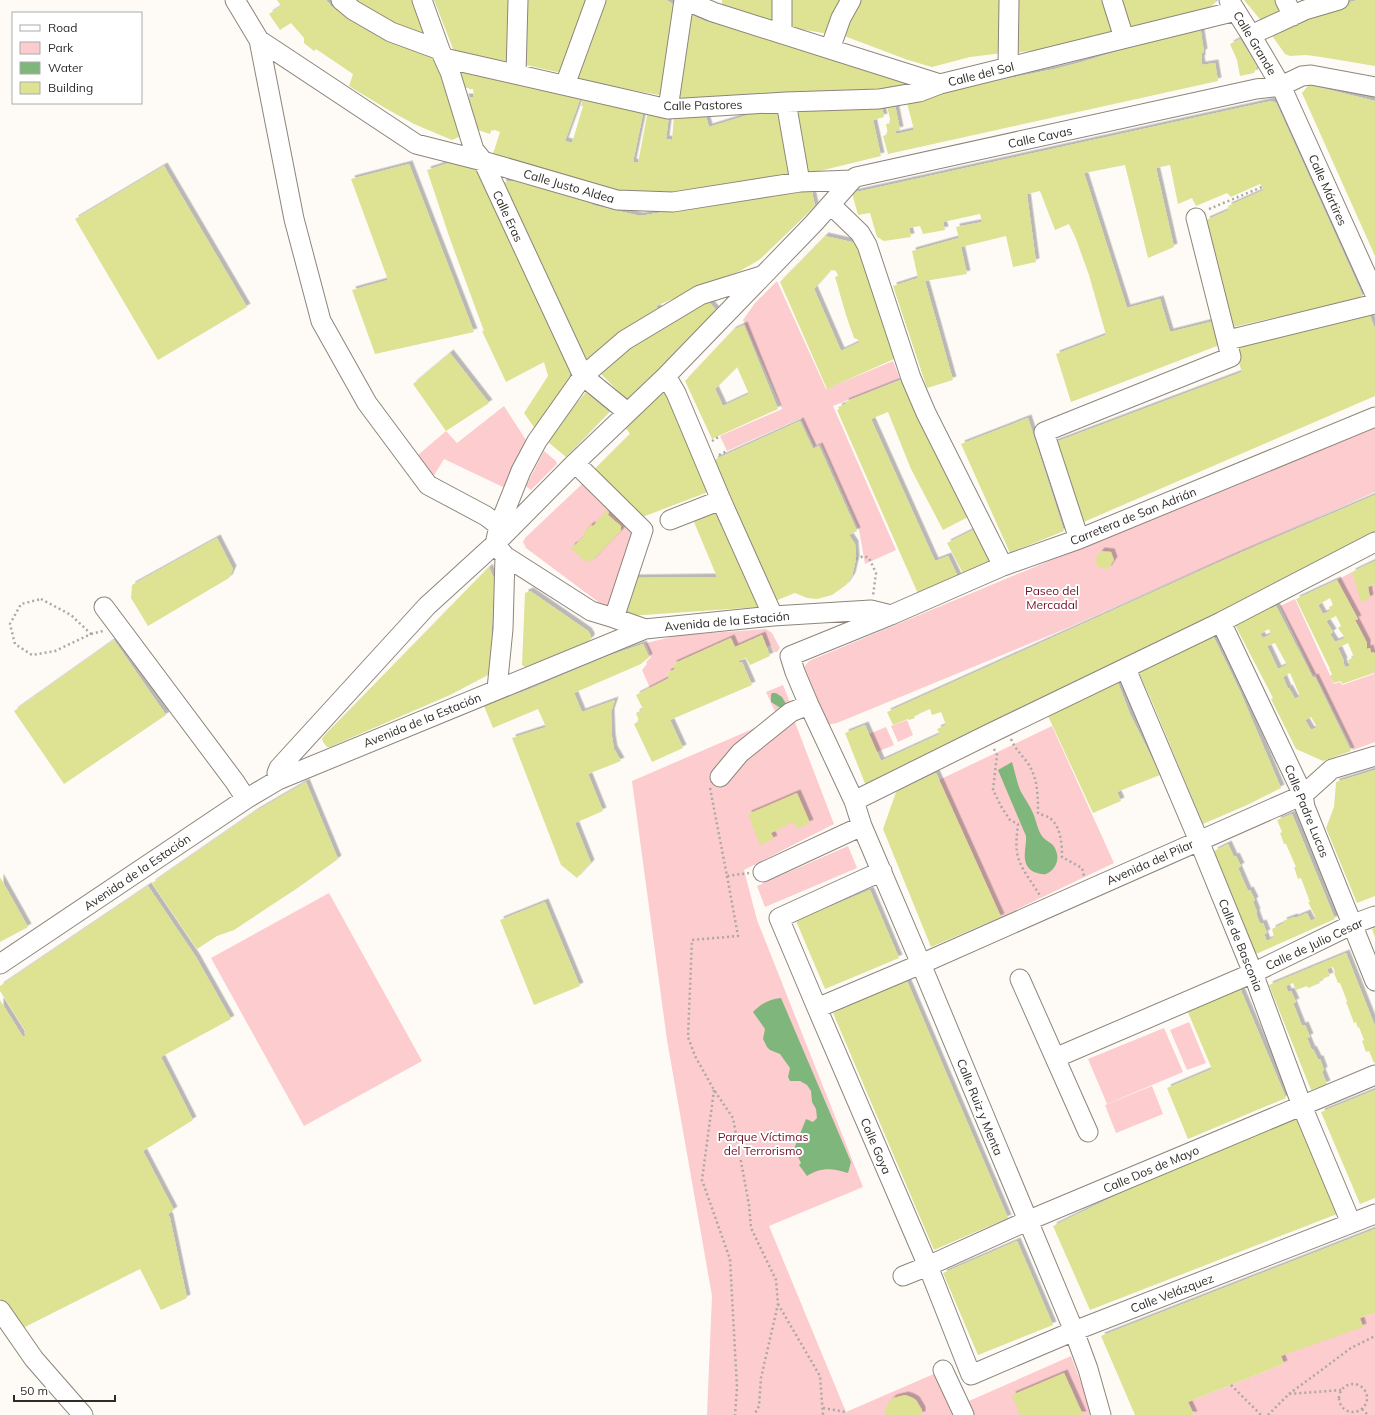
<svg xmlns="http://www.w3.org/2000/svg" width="1375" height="1415" font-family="Mulish,sans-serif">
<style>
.green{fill:#fccccf}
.water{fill:#7fb67c}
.building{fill:#dee293;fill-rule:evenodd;filter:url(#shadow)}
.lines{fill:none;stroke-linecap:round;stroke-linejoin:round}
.minor-casing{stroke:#8d857a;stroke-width:21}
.path{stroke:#aba8a3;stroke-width:2.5;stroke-dasharray:2 3;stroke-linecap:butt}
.minor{stroke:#fff;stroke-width:19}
.labels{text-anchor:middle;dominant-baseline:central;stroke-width:4;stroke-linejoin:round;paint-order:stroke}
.street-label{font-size:12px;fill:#2f2c28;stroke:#fff}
.park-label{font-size:12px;fill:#710e27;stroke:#fff}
</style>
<defs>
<filter id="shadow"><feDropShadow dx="3.5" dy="-3.5" stdDeviation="0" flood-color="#0004"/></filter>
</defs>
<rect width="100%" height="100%" fill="#fefbf6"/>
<path class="green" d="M777,281L826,389L893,361L900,379L833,406L896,550L865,564L859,530L821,444L814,446L801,418L727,451L720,436L782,409L743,320L755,303Z
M504,406L526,440L521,471L505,488L444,459L428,485L418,455L446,431L457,443Z
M1375,425V492L1065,629L837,723L826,725L804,672L805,666L809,661Z
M544,451L556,461L557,464L531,490L526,486Z
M586,482L633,530L608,606L601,604L526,548L523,542L525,538L582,484Z
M1352,572L1370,598L1368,587L1375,584V654L1371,653L1369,648L1367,649V643L1355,620L1358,619L1337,580Z
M1295,599L1334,684L1340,682L1342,685L1374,674L1373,671L1375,670V742L1353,750L1315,674L1313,675L1280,606Z
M766,629L772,633L780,648L777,652H774L771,645L767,647L762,635L735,647L730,638L673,664L675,669L667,673L669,678L650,688L642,670L647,664L646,662L651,657L646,643L680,635Z
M783,685L793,710L791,712L834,824L744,870L757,920L863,1187L769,1226L846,1412L943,1370L969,1401L1071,1356L1093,1415H707L712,1296L667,1040L632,781L778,718L766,692Z
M907,720L913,735L898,742L891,726Z
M1052,726L1114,863L1001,917L939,780Z
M886,727L894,745L877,752L869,734Z
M848,846L857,868L765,907L757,886Z
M329,893L422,1061L304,1126L211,958Z
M1189,1022L1206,1063L1187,1070L1170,1030Z
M1164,1028L1183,1072L1107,1104L1088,1059Z
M1152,1086L1163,1114L1116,1133L1105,1105Z
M1375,1313V1415H1194L1188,1402L1284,1364L1281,1356L1360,1318Z"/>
<path class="water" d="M772,693H776L782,697L786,704L783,708L779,707L771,702V695Z
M1012,762C1015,772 1017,783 1021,792C1025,799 1030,806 1033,813C1036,820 1038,831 1042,836C1048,844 1054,841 1057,854C1059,862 1054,871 1046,874C1042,875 1038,873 1034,872C1019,864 1027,848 1026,836L998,770Z
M781,998L851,1162L848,1173C832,1168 821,1167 807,1176L799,1165L801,1163L794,1149L806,1119L813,1122L817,1118L816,1109L812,1102L811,1091L807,1085L800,1081H790L788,1077L790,1068L780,1054L770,1050L767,1047L763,1039L765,1029L753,1012C760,1004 770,999 781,998Z"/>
<path class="building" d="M277,0H326L331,6L369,32L406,46L436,50L461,136L452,140L414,124L385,108L349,86L353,74L316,49L314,51L304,43V38L291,23L280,30L269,14L281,6Z
M353,0H418L425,37L378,18Z
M434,0H513L512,62L455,54Z
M521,0H588L561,73L522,64Z
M599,0H666L678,7L664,96L600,84L571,76Z
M722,0H778L779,25L722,6Z
M786,0H843L829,34L787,27Z
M856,0H1005L1003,53L970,57L932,67L908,60L839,34Z
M1013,0H1109L1120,32L1051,49L1010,53Z
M1115,0H1215L1216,2L1209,8L1126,30Z
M1244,0H1282L1288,12L1264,24Z
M1358,0H1375V66L1321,57L1306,55L1290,56L1285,54L1270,33L1322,10Z
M684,12L705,21L719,25L908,74L905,91L696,99L673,97Z
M1200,26L1204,52L1202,53V58L1201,59L1202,65L1215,63L1218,81L888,154L883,136L888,134L886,124L891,123L886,102L894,100L900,130L895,131L896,134L914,130L906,99L1055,69L1082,62Z
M1240,39L1257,66L1254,73L1240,76L1237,60L1230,44Z
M458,64L582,94L565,141L572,143L583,106H581L584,94L644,109L633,162L638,163L648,110L669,115L666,139L672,140L674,116L706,117L709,127L761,111H783L792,172L789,178L664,196L620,195L492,157L500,132L492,129L490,134L472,128L465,97H474L473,89H469V88H463Z
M1309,85L1375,101V256L1302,93Z
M1271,101L1276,103L1362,294L1359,299L1233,327L1206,220L1229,210L1228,206L1264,190L1260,184L1231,197L1227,193L1196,206L1192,198L1178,204L1170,165L1156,168L1174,247L1148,258L1125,165L1084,173L1127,308L1160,299L1170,332L1214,321L1220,341L1217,346L1071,402L1056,354L1106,335L1089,275L1076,239L1069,224L1055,230L1040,191L1027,194L1036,262L1013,267L1006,236L961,247L967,274L925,281L953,380L927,388L893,286L918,278L912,251L959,238L956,227L982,222L980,214L943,222L945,230L923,234L920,226L909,228L911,237L884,241L877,237L870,213L858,215L852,193Z
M881,103L884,117L873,120L881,156L803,175L791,111Z
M455,161L480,169L571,369L569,380L536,430L524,413L548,376L544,362L506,382L482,331H484L450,239L427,170Z
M409,164L474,332L375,354L352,290L388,280L351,179Z
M164,166L247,307L158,360L75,219Z
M523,181L593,200L592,205L640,216L811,187L815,206L759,260L740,271L656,306L660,312L588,362L502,182Z
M825,236L856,243L894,359L827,389L780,282ZM831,270L836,271L838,276L835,277L846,315L854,338L859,340L860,342L841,351L814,289Z
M708,301L716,310L629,402L599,372L632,347Z
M1369,313L1375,329V396L1079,524L1053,443L1242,372L1238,360L1234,343Z
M744,325L778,409L712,439L685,381L733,330ZM737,367L749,394L723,406L715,389Z
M450,353L489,403L446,431L413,384Z
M903,379L968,517L943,530L911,469L888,412L871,419L935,561L948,556L958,577L919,596L837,410L839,409L838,407L846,404L845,402Z
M663,388L708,492L640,518L593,471L630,434L625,427Z
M586,392L609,412L566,457L548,442L563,420Z
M1028,418L1064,531L1010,553L961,444Z
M800,421L813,449L819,446L857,531L849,535L855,544L856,559L852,576L846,585L832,595L817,599L807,598L795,593L775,601L714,460Z
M1375,495V534L892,776L866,786L845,733L865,725L881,761L940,734L937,729L946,725L941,712L932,715L930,709L914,716L915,718L909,720L908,719L893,725L887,712L1231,557Z
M606,510L609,512L608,515L621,526V531L591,562L589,560L586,562L571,549L572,546L575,545L585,535L583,533L591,525L593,526L604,514Z
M717,512L760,607L629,616L623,609L632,578L717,577L694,522Z
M979,527L998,563L965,577L947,543Z
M217,538L233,569L229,578L148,626L131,598L132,585Z
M1101,551L1111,552L1114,560L1108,569L1098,567L1095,559Z
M1375,561V584L1368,587L1370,598L1361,602L1352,572Z
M489,567L494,579L490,674L450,695L330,747H327L323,742L322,738Z
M1337,580L1358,619L1355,620L1367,643V649L1370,648L1371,653L1374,652L1375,654V670L1373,671L1374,673L1342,684L1341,681L1334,683L1330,676L1332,674L1329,669H1330L1296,599ZM1330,598L1333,605L1329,607L1330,611L1323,614L1318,605ZM1336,616L1341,626L1338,628L1345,638L1335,642L1330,634L1333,632L1326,621ZM1348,643L1354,657L1348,660L1350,666L1345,667L1343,662L1344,661L1338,648Z
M530,591L588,631L591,636V639L587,642L527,668L522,665L525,593Z
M1275,604L1313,678L1315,677L1351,751L1323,761L1296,749L1271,699L1273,698L1235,625ZM1269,629L1271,634L1263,638L1260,634ZM1275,643L1287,665L1278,669L1267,646ZM1290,673L1300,696L1295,699L1289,688L1288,689L1283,677ZM1311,717L1317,727L1311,730L1305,720Z
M1212,634L1239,689L1281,788L1247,805L1203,824L1153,704L1138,671Z
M762,635L770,656L750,665L746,658L738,661L740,663L742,662L752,685L670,720L683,748L652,762L634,724L639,721L636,713L643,709L636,695L669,678L667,673L675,669L673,664L731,638L735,647Z
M114,640L166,715L64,784L14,711Z
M643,644L649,657L641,664L574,693L582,712L615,700L611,712L612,737L614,749L621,761L588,774L603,811L575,823L591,863L577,878L561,865L512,738L546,727L538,709L493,728L484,706L530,689L608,656Z
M1118,683L1130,714L1160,775L1117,792L1121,801L1093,813L1048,716Z
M1375,770V896L1357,903L1326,828L1334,807L1336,782Z
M936,773L1001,917L931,947L883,829L896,792Z
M306,782L338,859L299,887L234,930L217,936L197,949L152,883L256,811Z
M797,793L810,823L797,829L794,822L771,833L774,839L760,845L748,814Z
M1292,814L1335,919L1256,954L1214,851L1228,844L1234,857L1236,856L1241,866L1238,868L1248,891L1250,890L1255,900L1253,902L1257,912L1256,913L1260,924L1263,923L1267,933L1264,934L1267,941L1274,937L1272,929L1284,923L1283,921L1294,917L1295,918L1307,913L1311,921L1316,918L1308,902H1310L1301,878L1298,879L1294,867H1296L1286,844H1284L1280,833L1282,832L1277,820Z
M0,877L28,927L0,942Z
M148,886L196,957L231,1019L161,1057L193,1120L143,1151L174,1210L168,1214L170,1218L187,1298L161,1310L140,1269L21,1329L0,1298V1000L23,1037L26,1035L24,1033L26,1032L0,991V986Z
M870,890L899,958L825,989L796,921Z
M545,902L580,986L534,1005L500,920Z
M1375,928V937L1372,929Z
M1346,953L1375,1026V1062L1374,1063L1369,1051L1366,1052L1362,1041L1364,1040L1359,1027L1358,1028L1356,1022L1354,1023L1348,1007L1346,1002L1347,1001L1340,983H1338L1334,973L1335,972L1333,967L1327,969L1330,976L1319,980L1320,983L1308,988L1307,986L1296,990L1293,983L1286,986L1288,992L1291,991L1296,1002L1293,1003L1302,1026L1305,1025L1310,1037L1307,1038L1312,1050L1313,1049L1318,1059H1320L1324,1070L1322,1072L1327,1084L1311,1090L1269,985Z
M907,981L1008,1218L934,1250L833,1013Z
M1240,988L1286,1098L1188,1139L1167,1088L1212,1069L1187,1010Z
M1375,1090V1198L1360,1204L1321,1112Z
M1299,1118L1337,1214L1090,1310L1053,1226L1154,1177Z
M1375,1229V1313L1360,1318L1363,1327L1281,1356L1284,1364L1188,1402L1194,1415H1135L1101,1336Z
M1017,1241L1053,1325L978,1355L943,1273Z
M1064,1373L1083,1415H1020L1012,1395Z
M905,1395L911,1397L916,1400L922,1410V1415H885L886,1408L889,1402L893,1398Z"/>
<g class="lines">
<defs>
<path id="minor" d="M235,0L259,40L294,219L321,321L367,403L428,485L486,516L499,526
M341,0L353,10L391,32L440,50
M422,0L440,50L450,72L474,150L483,161L583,376L627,412
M685,0L713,12L940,84L1236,11
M1112,0L1124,38
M1229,0L1251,35L1281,86L1375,294
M1285,0L1293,16
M782,34V0
M1251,35L1305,10L1339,0
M259,40L416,144L483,161L617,200L673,202L800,182L852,180L856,177L1256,89L1281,86L1302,76L1311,75L1375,87
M830,49L841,18L851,0
M444,58L668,109L786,102L879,99L919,92L940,84
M1008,67L1009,0
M516,74L518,0
M565,85L596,0
M786,102L800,182
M668,109L684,0
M831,205L860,233L867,245L911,378L926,413L1003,566
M1228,340L1375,304
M666,376L676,393L721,500L773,616
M575,463L643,530L614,618
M670,520L721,500
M1079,539L1044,432L1231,357L1196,218
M104,607L235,782L246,799
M1221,622L1303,795L1305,807L1375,981
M645,629L614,618L591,611L505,556L495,544L499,526L521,471L537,441L583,376L625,340L700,295L761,276
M1126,669L1199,841L1253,973L1302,1106L1351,1223
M497,689L503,629L505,556
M720,777L740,753L791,712L809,705
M278,780L277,773L279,768L427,606L495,544L575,463L666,376L814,223L852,180
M854,801L989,734L1221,622L1375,542
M882,871L779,918L817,1008L928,1266L971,1375L1074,1331L1375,1214
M763,872L862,826
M0,964L246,799L278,780L645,629L773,616L871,610L891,615
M1020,979L1088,1132
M817,1008L921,964L1303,795L1332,769L1375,756
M1055,1058L1253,973L1353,924L1375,916
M903,1276L928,1266L1027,1221L1375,1075
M0,1310L34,1359L83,1415
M943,1370L964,1415
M1101,1415L1088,1369L1074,1331L921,964L862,826L854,801L809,705L795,672L790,656L891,615L1003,566L1079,539L1375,417"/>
</defs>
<use href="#minor" class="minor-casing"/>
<path class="path" d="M1209,209L1262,187
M712,441L720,436
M719,455L727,451
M856,559L864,556L869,558L876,573L873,596
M41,599L71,615L91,634L55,651L32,655L15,644L10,624L21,604Z
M91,634L103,631
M1011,739C1015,749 1021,754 1027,762C1038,777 1038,796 1038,813C1041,815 1047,816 1050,818C1061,827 1062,844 1062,857L1082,868L1084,876
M994,749L997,755L993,790L1002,808L1010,820L1018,824C1017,835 1015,846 1018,857C1022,871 1033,883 1040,896
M710,788L727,876L749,873
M727,876L738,936L692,940L688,1037L695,1056L714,1090L733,1118L749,1205L751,1228L776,1280L778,1304L761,1378L759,1406L754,1415
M714,1090L702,1180L730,1259L737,1388L735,1415
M778,1304L820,1376L823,1415
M1339 1398a14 14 0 1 1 28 0a14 14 0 1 1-28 0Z
M1231,1385L1261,1415
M1289,1394L1351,1348L1375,1336
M823,1408L846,1412
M1362,1409L1368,1415
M1268,1415L1289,1394L1342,1390"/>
<use href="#minor" class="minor"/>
</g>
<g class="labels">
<g class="street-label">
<text transform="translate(1255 43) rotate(59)">Calle Grande</text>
<text transform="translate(981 74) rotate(-14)">Calle del Sol</text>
<text transform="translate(703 105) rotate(-1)">Calle Pastores</text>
<text transform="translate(1040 137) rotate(-12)">Calle Cavas</text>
<text transform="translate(569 186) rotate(16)">Calle Justo Aldea</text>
<text transform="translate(1328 190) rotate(66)">Calle Mártires</text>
<text transform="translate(508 216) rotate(65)">Calle Eras</text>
<text transform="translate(1133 516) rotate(-22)">Carretera de San Adrián</text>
<text transform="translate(727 621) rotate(-5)">Avenida de la Estación</text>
<text transform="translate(422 720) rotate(-22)">Avenida de la Estación</text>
<text transform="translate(1307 811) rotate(68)">Calle Padre Lucas</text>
<text transform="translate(1150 862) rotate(-24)">Avenida del Pilar</text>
<text transform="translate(137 872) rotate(-34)">Avenida de la Estación</text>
<text transform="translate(1314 944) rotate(-25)">Calle de Julio Cesar</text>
<text transform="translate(1241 945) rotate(68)">Calle de Basconia</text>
<text transform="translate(980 1107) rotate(68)">Calle Ruiz y Menta</text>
<text transform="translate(876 1146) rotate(67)">Calle Goya</text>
<text transform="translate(1151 1169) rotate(-23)">Calle Dos de Mayo</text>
<text transform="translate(1172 1293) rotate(-21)">Calle Velázquez</text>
</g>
<g class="park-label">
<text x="1052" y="590">Paseo del<tspan x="1052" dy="14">Mercadal</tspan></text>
<text x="763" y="1136">Parque Víctimas<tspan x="763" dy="14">del Terrorismo</tspan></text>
</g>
</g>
<rect x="12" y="12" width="130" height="92" fill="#ffffff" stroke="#acaba9"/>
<rect x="20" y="25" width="20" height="6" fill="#ffffff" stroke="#acaba9"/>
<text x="48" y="32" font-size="12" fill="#2f2c28">Road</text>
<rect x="20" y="42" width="20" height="12" fill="#fccccf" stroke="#acaba9"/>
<text x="48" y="52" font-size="12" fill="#2f2c28">Park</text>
<rect x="20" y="62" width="20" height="12" fill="#7fb67c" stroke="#acaba9"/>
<text x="48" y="72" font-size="12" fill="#2f2c28">Water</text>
<rect x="20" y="82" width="20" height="12" fill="#dee293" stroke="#acaba9"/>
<text x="48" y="92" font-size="12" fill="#2f2c28">Building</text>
<path d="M14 1395v6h101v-6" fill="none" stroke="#2f2c28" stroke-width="2"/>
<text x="20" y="1395" font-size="12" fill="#2f2c28" stroke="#ffffff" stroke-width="3" paint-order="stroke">50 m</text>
</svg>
